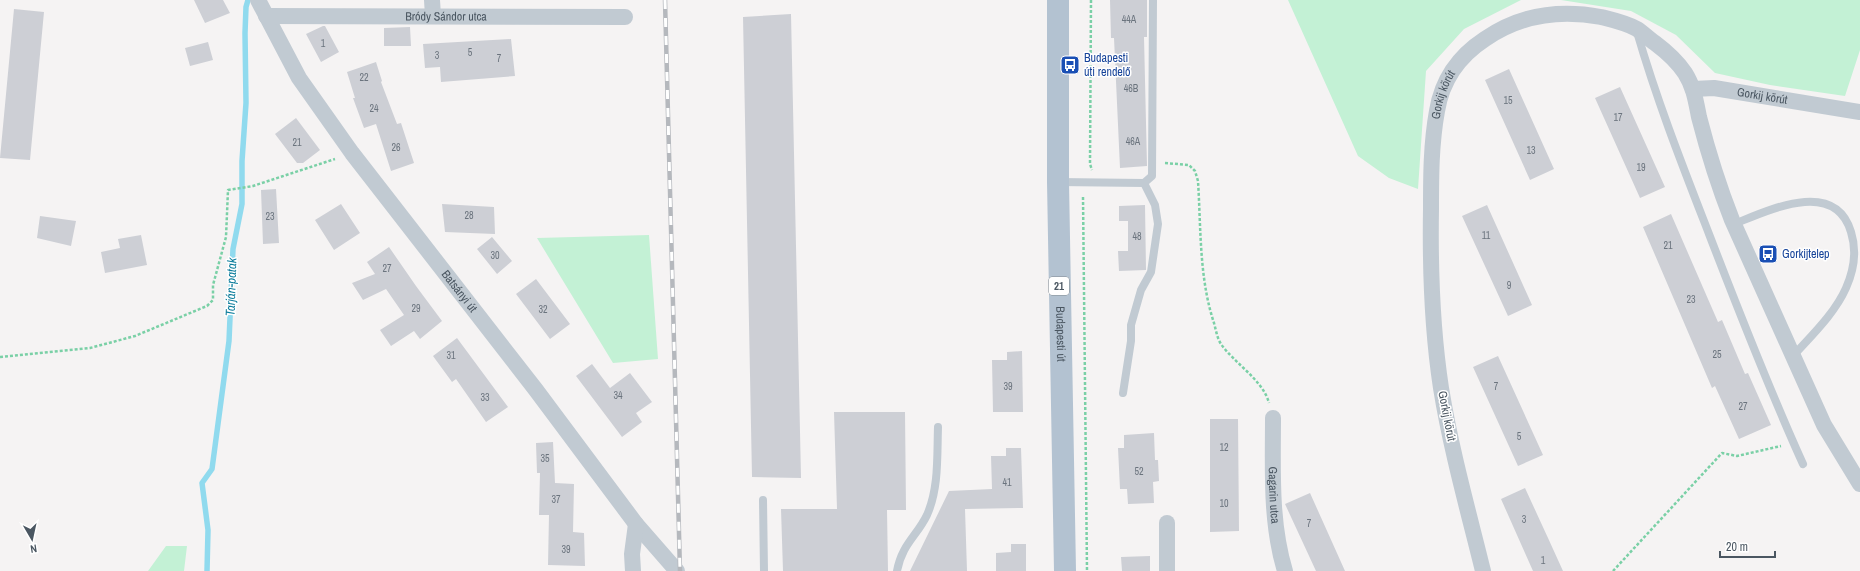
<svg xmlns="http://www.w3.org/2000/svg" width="1860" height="571" font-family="'Archivo Narrow',sans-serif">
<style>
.green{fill:#c3f1d5}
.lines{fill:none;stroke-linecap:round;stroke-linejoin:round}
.stream{stroke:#90daee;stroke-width:5.5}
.building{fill:#cdcfd5}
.path{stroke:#7ad0a6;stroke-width:2.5;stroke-dasharray:3 2;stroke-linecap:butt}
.lane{stroke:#c1cad2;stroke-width:8}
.street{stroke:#c1cad2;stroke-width:16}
.primary{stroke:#b3c2d1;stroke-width:22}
.rail-casing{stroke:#b5b8bd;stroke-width:4.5}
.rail{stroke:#fff;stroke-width:3;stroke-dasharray:9;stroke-linecap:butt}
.labels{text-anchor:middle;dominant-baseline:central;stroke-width:3;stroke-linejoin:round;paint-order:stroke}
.number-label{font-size:10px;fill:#6b747e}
.shield{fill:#fff;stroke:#808990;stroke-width:1}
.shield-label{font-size:11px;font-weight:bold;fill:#4a5661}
.street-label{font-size:12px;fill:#4a5661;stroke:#fff}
.transit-label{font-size:12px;fill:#164399;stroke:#fff;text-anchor:start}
.water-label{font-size:13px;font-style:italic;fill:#0c7c9b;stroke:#fff}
</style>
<rect width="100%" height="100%" fill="#f5f3f3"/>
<path class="green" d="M1288,0H1521L1464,29L1426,71L1418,189L1389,178L1358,156Z
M1561,0H1860V50L1845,96L1770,85L1715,73L1676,35L1631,11Z
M649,235L658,359L613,363L537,238Z
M166,546H187L184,571H148Z"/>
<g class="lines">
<path class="stream" d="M207,571L208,530L202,483L212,469L229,341L233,249L242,204V161L246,103L245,33L246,7L248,0"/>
</g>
<path class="building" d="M194,0H223L230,13L205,23Z
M1110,0H1147V37H1144L1147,166L1120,168L1114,38H1111Z
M14,9L44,12L30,160L0,158Z
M791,14L801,478L752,477L743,17Z
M323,26H325L339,52L321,62L306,34Z
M410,27L411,46H384V28Z
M511,39L515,76L441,82L440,67L425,68L423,44Z
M208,42L213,60L190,66L185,48Z
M376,62L382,81L381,82L397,124L401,123L414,163L391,171L376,124L364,128L353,98H355L347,72Z
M1509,69L1554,169L1530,180L1485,80Z
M1620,87L1665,187L1640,198L1595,98Z
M296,118L320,150L303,163H297L275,134Z
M276,189L279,243L263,244L261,190Z
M341,204L360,233L334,250L315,220Z
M442,204L494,207L495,234L445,232Z
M1145,205L1146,270L1119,271L1118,251H1128V221H1119V206Z
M1487,205L1532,305L1508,316L1462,216Z
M1671,214L1718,322L1722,320L1745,374L1748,373L1771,425L1739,439L1715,386L1712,388L1643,227Z
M40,216L76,221L71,246L37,238Z
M141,235L147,265L105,273L101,252L120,248L118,239Z
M492,237L512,261L497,274L477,249Z
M389,247L416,286L442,321L420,339L414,331L391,346L380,330L404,315L386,289L363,300L352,283L375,274L367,262Z
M536,279L570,324L550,339L516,294Z
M457,338L508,407L486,422L456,379L452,382L433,356Z
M1022,351L1023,412H993L992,360H1007V352Z
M1498,356L1543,455L1518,466L1473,367Z
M592,364L610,388L630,373L652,402L636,413L642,422L622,437L576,376Z
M834,412H905L906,510H887L888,571H783L781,509H837Z
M1210,419H1238L1239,531L1210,532Z
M1154,433L1155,460H1158L1159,481L1153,482L1154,503L1128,504L1127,489H1120L1118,448H1124V435Z
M553,442L555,483L574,484L573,532L584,533L585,566L548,565L549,515H539L540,473H537L536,443Z
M1006,448H1021L1023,508L965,509L967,571H910L949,491L992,489L991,456H1006Z
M1525,488L1548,538L1563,571H1533L1501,499Z
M1310,493L1332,542L1345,571H1316L1285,504Z
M1011,544H1026V571H996V553L1011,552Z
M1150,556V571H1122L1121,557Z"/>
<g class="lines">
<path class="path" d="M1091,0L1090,164L1092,170
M1165,163L1189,165L1195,171L1198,181C1201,228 1199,278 1214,323C1216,330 1217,338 1221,344C1234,363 1263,380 1269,403
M1083,197L1087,571
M0,357L90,348L135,336L207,306L213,300V285L226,237L228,190L253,186L335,159
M1613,571L1722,453L1737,456L1781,446"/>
<path class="lane" d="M1637,32C1657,101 1683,167 1709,234C1739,312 1769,389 1803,464
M1058,182L1144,183L1152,176L1153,0
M1734,224C1769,210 1835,178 1851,232C1857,251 1854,270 1846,288C1835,313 1812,335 1794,355
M1123,393L1131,341V325L1141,290L1151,272L1158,224L1155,205L1144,183
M763,500L764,571
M897,571C902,544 917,536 927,515C939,488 937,456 938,427"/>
<g class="street">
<path id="s1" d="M258,0L299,78L352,153L536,390L636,524L677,571"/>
<path d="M432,0L433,16"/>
<path id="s2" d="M266,16L625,17"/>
<path id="s3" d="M1693,89L1714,88L1860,112"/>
<path id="s4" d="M1273,418C1273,468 1270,522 1285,571"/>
<path d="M633,571L632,554L636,524"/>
<path d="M1167,571V523"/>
<path id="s5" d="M1483,571C1468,510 1451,450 1441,388C1432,329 1430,269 1431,209C1431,177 1431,144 1437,111C1442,80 1459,56 1485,39C1520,15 1559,9 1601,17C1613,20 1626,23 1637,29C1643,33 1649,39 1655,43C1667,52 1677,61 1685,73C1694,87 1696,102 1699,117C1708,152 1719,187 1732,220L1824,425L1860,484"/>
</g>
<path class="primary" id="s6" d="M1058,0V182L1065,571"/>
<defs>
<path id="rail" d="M665,0L680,571"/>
</defs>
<use href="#rail" class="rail-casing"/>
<use href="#rail" class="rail"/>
</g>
<defs>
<symbol id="bus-square" viewBox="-11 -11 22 22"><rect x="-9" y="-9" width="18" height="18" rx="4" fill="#1a4fb4" stroke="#fff"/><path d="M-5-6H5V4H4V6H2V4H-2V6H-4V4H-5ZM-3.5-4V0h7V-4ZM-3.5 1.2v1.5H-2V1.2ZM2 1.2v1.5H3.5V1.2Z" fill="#fff"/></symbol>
</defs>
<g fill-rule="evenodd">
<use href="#bus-square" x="1059" y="54" width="22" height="22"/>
<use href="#bus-square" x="1757" y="243" width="22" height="22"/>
</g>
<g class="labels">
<g class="number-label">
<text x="1129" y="19">44A</text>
<text x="323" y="43">1</text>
<text x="470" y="52">5</text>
<text x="437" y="55">3</text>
<text x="499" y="58">7</text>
<text x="364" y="77">22</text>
<text x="1131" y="88">46B</text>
<text x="1508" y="100">15</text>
<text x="374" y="108">24</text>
<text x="1618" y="117">17</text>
<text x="1133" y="141">46A</text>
<text x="297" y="142">21</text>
<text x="396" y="147">26</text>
<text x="1531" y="150">13</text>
<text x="1641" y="167">19</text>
<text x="469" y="215">28</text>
<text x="270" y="216">23</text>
<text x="1486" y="235">11</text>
<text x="1137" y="236">48</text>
<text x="1668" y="245">21</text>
<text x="495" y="255">30</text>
<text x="387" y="268">27</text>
<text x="1509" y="285">9</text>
<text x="1691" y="299">23</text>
<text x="416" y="308">29</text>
<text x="543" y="309">32</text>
<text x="1717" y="354">25</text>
<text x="451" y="355">31</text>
<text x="1008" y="386">39</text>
<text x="1496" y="386">7</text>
<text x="618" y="395">34</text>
<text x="485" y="397">33</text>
<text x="1743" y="406">27</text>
<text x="1519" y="436">5</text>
<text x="1224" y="447">12</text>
<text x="545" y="458">35</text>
<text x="1139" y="471">52</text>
<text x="1007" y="482">41</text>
<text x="556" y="499">37</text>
<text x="1224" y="503">10</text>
<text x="1524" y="519">3</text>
<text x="1309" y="523">7</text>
<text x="566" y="549">39</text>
<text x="1543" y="560">1</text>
</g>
<rect class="shield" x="1049" y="277" width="20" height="18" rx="3"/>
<g class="shield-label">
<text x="1059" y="286">21</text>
</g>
<g class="street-label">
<text stroke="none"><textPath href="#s2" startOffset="180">Bródy Sándor utca</textPath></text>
<text stroke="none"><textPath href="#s5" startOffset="483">Gorkij körút</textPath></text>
<text stroke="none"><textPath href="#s3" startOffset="70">Gorkij körút</textPath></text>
<text stroke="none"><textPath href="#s1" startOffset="355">Batsányi út</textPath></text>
<text stroke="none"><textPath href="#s6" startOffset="334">Budapesti út</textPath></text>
<text transform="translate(1447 416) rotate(79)">Gorkij körút</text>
<text stroke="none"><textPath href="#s4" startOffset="77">Gagarin utca</textPath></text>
</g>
<g class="transit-label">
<text x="1084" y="58">Budapesti<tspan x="1084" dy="14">úti rendelő</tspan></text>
<text x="1782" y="254">Gorkijtelep</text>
</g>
<g class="water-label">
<text transform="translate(231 287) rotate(-88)">Tarján-patak</text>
</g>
</g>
<g transform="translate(32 539) rotate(171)" stroke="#ffffff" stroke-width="3" paint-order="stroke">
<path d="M0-3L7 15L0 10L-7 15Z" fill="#4a5661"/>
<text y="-6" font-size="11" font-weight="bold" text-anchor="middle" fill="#4a5661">N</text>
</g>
<path d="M1720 551v6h55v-6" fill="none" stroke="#4a5661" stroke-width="2"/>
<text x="1726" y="551" font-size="12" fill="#4a5661" stroke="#ffffff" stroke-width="3" paint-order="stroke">20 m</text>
</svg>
